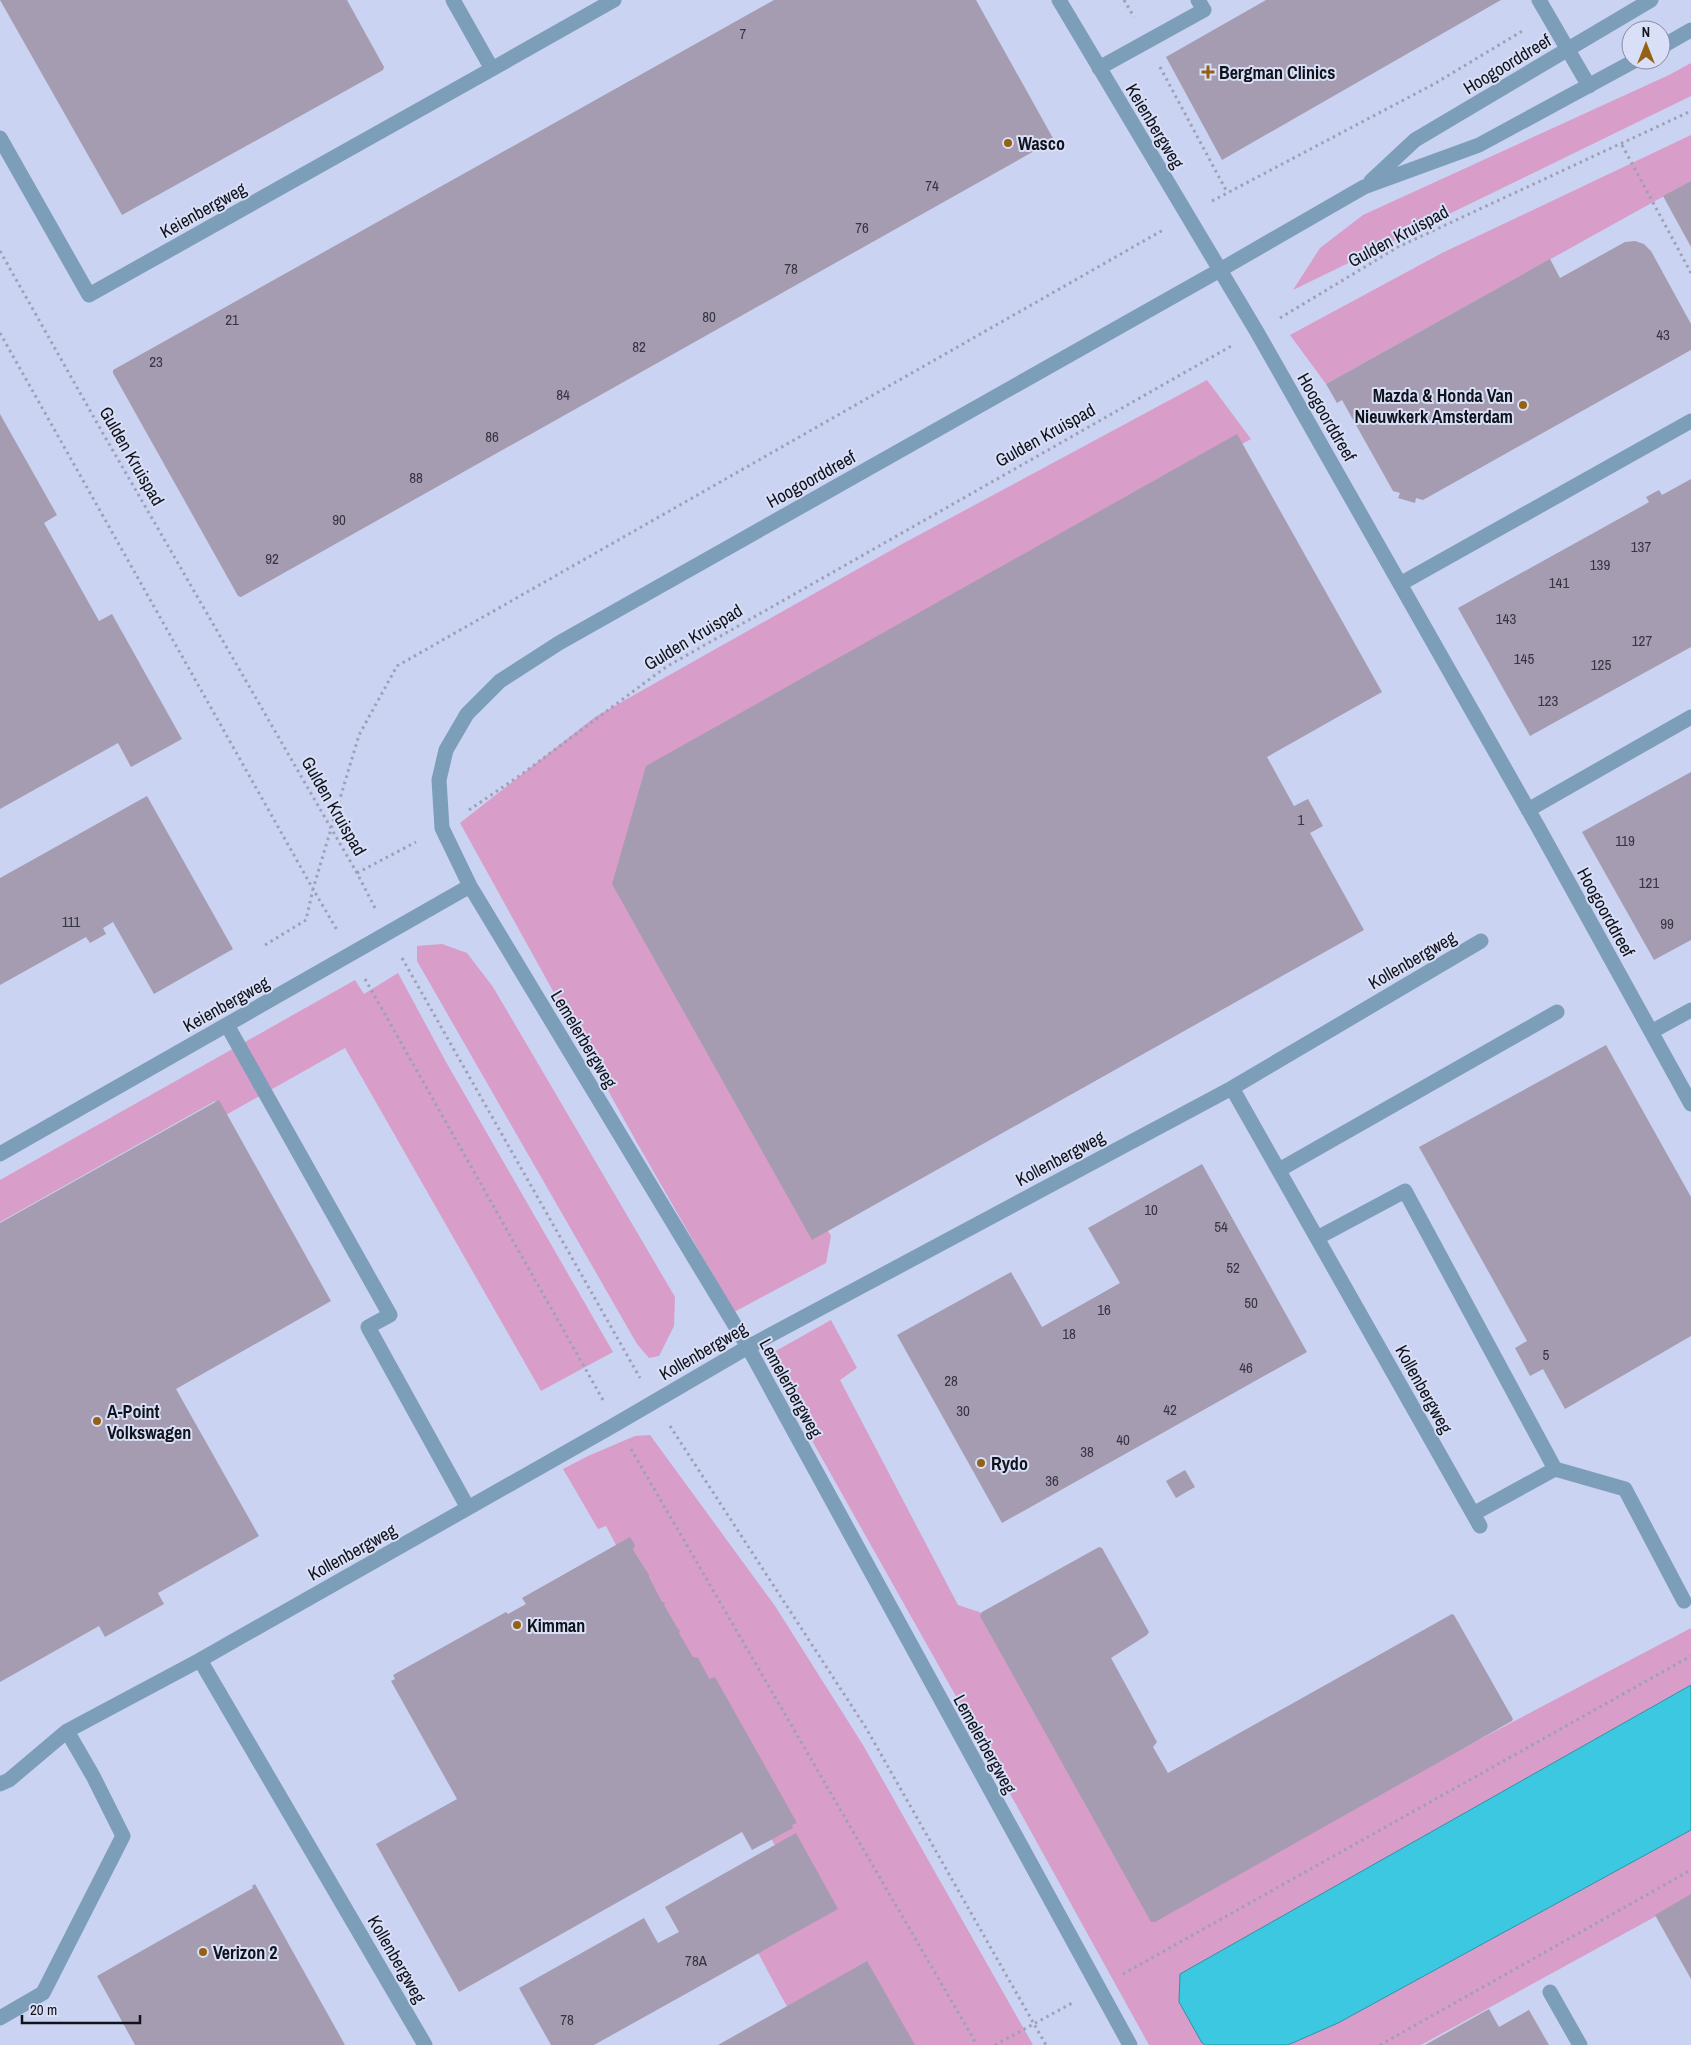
<svg xmlns="http://www.w3.org/2000/svg" width="1691" height="2045" font-family="'Archivo Narrow',sans-serif">
<style>
.built{fill:#cad3f2;fill-rule:evenodd}
.green{fill:#d89dc8}
.water{fill:#3bc8e0;stroke:#2e92a5}
.building{fill:#a69cb2}
.lines{fill:none;stroke-linecap:round;stroke-linejoin:round}
.path{stroke:#9ca1b4;stroke-width:3;stroke-dasharray:2.5 4;stroke-linecap:butt}
.minor{stroke:#7d9eb9;stroke-width:15}
.poi-dot{fill:#956115;stroke:#d8dff7;stroke-width:2}
.labels{text-anchor:middle;dominant-baseline:central;stroke-width:4;stroke-linejoin:round;paint-order:stroke}
.number-label{font-size:15px;fill:#363541}
.street-label{font-size:18px;fill:#11131b;stroke:#d8dff7}
.poi-label{font-size:18px;font-weight:bold;fill:#11131b;stroke:#d8dff7;text-anchor:start}
</style>
<rect width="100%" height="100%" fill="#d8dff7"/>
<path class="built" d="M0,0H1691V2045H0ZM1631,30H1661V60H1631Z"/>
<path class="green" d="M1691,63V96L1293,290L1320,248L1363,215L1669,75Z
M1691,135V181L1326,384L1290,335L1442,253Z
M1207,380L1251,439L663,769L629,882L831,1236L826,1263L734,1312L636,1141L460,823L595,717L904,543Z
M442,944L467,953L493,987L675,1297L674,1326L659,1356L649,1358L637,1344L417,961V946Z
M398,973L446,1062L613,1352L541,1391L345,1048L224,1116L215,1101L0,1222V1180L355,980L364,994Z
M831,1320L857,1368L840,1380L958,1605L982,1613L1150,1913L1691,1628V1685L1181,1974L1179,2002L1205,2045H1149L971,1723L765,1357Z
M650,1435L775,1606L863,1745L1033,2045H809L780,1994L722,1885L780,1855L606,1526L598,1529L563,1469L588,1456L635,1436Z
M1691,1830V1897L1421,2045H1288L1338,2023Z"/>
<path class="water" d="M1691,1685V1830L1338,2023L1288,2045H1205L1202,2043L1179,2002L1180,1974Z"/>
<path class="building" d="M0,0H347L384,67L383,70L122,215Z
M774,0H976L1054,140L241,597L238,596L113,373V370Z
M1266,0H1501L1222,160L1166,57Z
M1691,181V247L1663,196Z
M1635,241L1644,244L1651,251L1691,324V350L1423,500L1416,498L1415,503L1398,498L1400,493L1393,491L1342,400L1337,403L1326,384L1550,259L1560,278L1625,242Z
M0,414L57,515L44,523L99,621L112,614L182,739L131,767L118,743L0,809Z
M1237,434L1382,692L1267,757L1294,806L1308,799L1323,826L1310,833L1364,930L812,1240L612,884L646,766Z
M1691,479V647L1530,736L1458,608L1644,505L1649,502L1646,497L1659,490L1662,495Z
M1691,772V940L1654,960L1582,832Z
M147,796L233,949L154,994L113,922L103,928L106,934L90,943L86,937L0,985V878Z
M1606,1045L1691,1197V1336L1565,1409L1543,1369L1530,1376L1515,1348L1527,1341L1419,1147Z
M219,1100L331,1301L176,1389L259,1536L158,1593L164,1604L105,1637L99,1626L0,1682V1223Z
M1202,1164L1307,1352L1002,1523L897,1335L1011,1272L1042,1327L1120,1283L1088,1228Z
M1185,1470L1195,1487L1176,1498L1166,1481Z
M630,1537L635,1545L633,1550L649,1575V1577L662,1602L665,1603L664,1605L678,1629L680,1630L679,1633L693,1657L698,1658L709,1678L710,1679L715,1677L797,1823L792,1825L793,1828L752,1850L742,1832L459,1992L376,1844L457,1799L391,1681L395,1679L393,1675L506,1612L508,1614L526,1604L522,1598Z
M1099,1547L1102,1548L1149,1632L1147,1635L1111,1658L1157,1742L1153,1747L1168,1773L1452,1614L1454,1615L1513,1719L1512,1721L1155,1922H1151L980,1616L982,1612Z
M796,1833L838,1909L594,2045H551L519,1988L644,1918L658,1943L679,1932L665,1907Z
M255,1884L345,2045H135L97,1976L253,1888L252,1886Z
M1691,1894V1979L1655,1915Z
M867,1961L915,2045H718Z
M1489,2009L1499,2027L1529,2010L1549,2045H1425Z"/>
<g class="lines">
<path class="path" d="M1124,0L1134,17
M1160,67L1227,192
M1622,145L1691,273
M1212,201L1434,84L1524,30
M0,251L101,430L357,873L375,908
M1280,318L1398,247L1691,111
M0,333L313,889L359,735L397,666L1163,230
M469,810L522,774L666,667L1233,345
M357,873L416,842
M265,945L306,920L313,889L337,930
M402,958L640,1378
M365,979L603,1400
M670,1426L866,1728L1046,2045
M631,1449L977,2045
M1123,1974L1691,1656
M995,2045L1074,2002
M1380,2045L1691,1870"/>
<path class="minor" d="M453,0L492,69L614,0
M1059,0L1257,332L1538,827L1691,1104
M1539,0L1589,86
M1661,47L1691,30
M1099,68L1204,10L1198,0
M0,138L89,295L492,69
M1371,181L1415,140L1651,0
M1400,584L1691,421
M1528,810L1691,717
M227,1025L390,1315L368,1327L468,1508
M1651,1032L1691,1010
M1232,1088L1480,1526
M0,1154L470,886
M1279,1170L1557,1012
M1317,1238L1405,1191L1555,1469L1625,1489L1684,1601
M1473,1514L1555,1469
M200,1660L425,2045
M0,1784L9,1780L67,1731L200,1660L616,1424L748,1347L1232,1088L1481,941
M1550,1992L1580,2045
M0,2018L43,1993L123,1836L93,1776L67,1731
M1130,2045L748,1347L470,886L442,828L439,780L446,750L467,714L500,681L559,643L1220,270L1364,187L1479,145L1636,60"/>
</g>
<g class="poi-dot">
<path d="M1205.5 64.5h5v5h5v5h-5v5h-5v-5h-5v-5h5z"/>
<circle cx="1008" cy="143" r="5"/>
<circle cx="1523" cy="405" r="5"/>
<circle cx="97" cy="1421" r="5"/>
<circle cx="981" cy="1463" r="5"/>
<circle cx="517" cy="1625" r="5"/>
<circle cx="203" cy="1952" r="5"/>
</g>
<g class="labels">
<g class="number-label">
<text x="743" y="33">7</text>
<text x="932" y="185">74</text>
<text x="862" y="227">76</text>
<text x="791" y="268">78</text>
<text x="709" y="316">80</text>
<text x="232" y="319">21</text>
<text x="1663" y="334">43</text>
<text x="639" y="346">82</text>
<text x="156" y="361">23</text>
<text x="563" y="394">84</text>
<text x="492" y="436">86</text>
<text x="416" y="477">88</text>
<text x="339" y="519">90</text>
<text x="1641" y="546">137</text>
<text x="272" y="558">92</text>
<text x="1600" y="564">139</text>
<text x="1559" y="582">141</text>
<text x="1506" y="618">143</text>
<text x="1642" y="640">127</text>
<text x="1524" y="658">145</text>
<text x="1601" y="664">125</text>
<text x="1548" y="700">123</text>
<text x="1301" y="819">1</text>
<text x="1625" y="840">119</text>
<text x="1649" y="882">121</text>
<text x="71" y="921">111</text>
<text x="1667" y="923">99</text>
<text x="1151" y="1209">10</text>
<text x="1221" y="1226">54</text>
<text x="1233" y="1267">52</text>
<text x="1251" y="1302">50</text>
<text x="1104" y="1309">16</text>
<text x="1069" y="1333">18</text>
<text x="1546" y="1354">5</text>
<text x="1246" y="1367">46</text>
<text x="951" y="1380">28</text>
<text x="1170" y="1409">42</text>
<text x="963" y="1410">30</text>
<text x="1123" y="1439">40</text>
<text x="1087" y="1451">38</text>
<text x="1052" y="1480">36</text>
<text x="696" y="1960">78A</text>
<text x="567" y="2019">78</text>
</g>
<g class="street-label">
<text transform="translate(1507 64) rotate(-31)">Hoogoorddreef</text>
<text transform="translate(1155 126) rotate(59)">Keienbergweg</text>
<text transform="translate(203 210) rotate(-29)">Keienbergweg</text>
<text transform="translate(1398 236) rotate(-28)">Gulden Kruispad</text>
<text transform="translate(1327 417) rotate(60)">Hoogoorddreef</text>
<text transform="translate(1045 435) rotate(-29)">Gulden Kruispad</text>
<text transform="translate(132 456) rotate(60)">Gulden Kruispad</text>
<text transform="translate(811 479) rotate(-29)">Hoogoorddreef</text>
<text transform="translate(693 637) rotate(-31)">Gulden Kruispad</text>
<text transform="translate(334 806) rotate(60)">Gulden Kruispad</text>
<text transform="translate(1606 912) rotate(61)">Hoogoorddreef</text>
<text transform="translate(1412 960) rotate(-30)">Kollenbergweg</text>
<text transform="translate(226 1004) rotate(-29)">Keienbergweg</text>
<text transform="translate(584 1039) rotate(59)">Lemelerbergweg</text>
<text transform="translate(1060 1158) rotate(-28)">Kollenbergweg</text>
<text transform="translate(703 1351) rotate(-30)">Kollenbergweg</text>
<text transform="translate(791 1388) rotate(61)">Lemelerbergweg</text>
<text transform="translate(1424 1389) rotate(61)">Kollenbergweg</text>
<text transform="translate(352 1552) rotate(-29)">Kollenbergweg</text>
<text transform="translate(985 1744) rotate(61)">Lemelerbergweg</text>
<text transform="translate(397 1959) rotate(60)">Kollenbergweg</text>
</g>
<g class="poi-label">
<text x="1219" y="72">Bergman Clinics</text>
<text x="1018" y="143">Wasco</text>
<text x="1513" y="395" text-anchor="end">Mazda &amp; Honda Van<tspan x="1513" dy="21">Nieuwkerk Amsterdam</tspan></text>
<text x="107" y="1411">A-Point<tspan x="107" dy="21">Volkswagen</tspan></text>
<text x="991" y="1463">Rydo</text>
<text x="527" y="1625">Kimman</text>
<text x="213" y="1952">Verizon 2</text>
</g>
</g>
<g transform="translate(1646 45)"><circle r="24" fill="#d8dff7" stroke="#888d9f"/>
<path d="M0-4L9 19L0 12L-9 19Z" fill="#956115"/>
<text y="-8" font-size="14" font-weight="bold" text-anchor="middle" fill="#11131b">N</text>
</g>
<path d="M22 2015v8h118v-8" fill="none" stroke="#11131b" stroke-width="2.5"/>
<text x="30" y="2015" font-size="15" fill="#11131b" stroke="#d8dff7" stroke-width="4" paint-order="stroke">20 m</text>
</svg>
